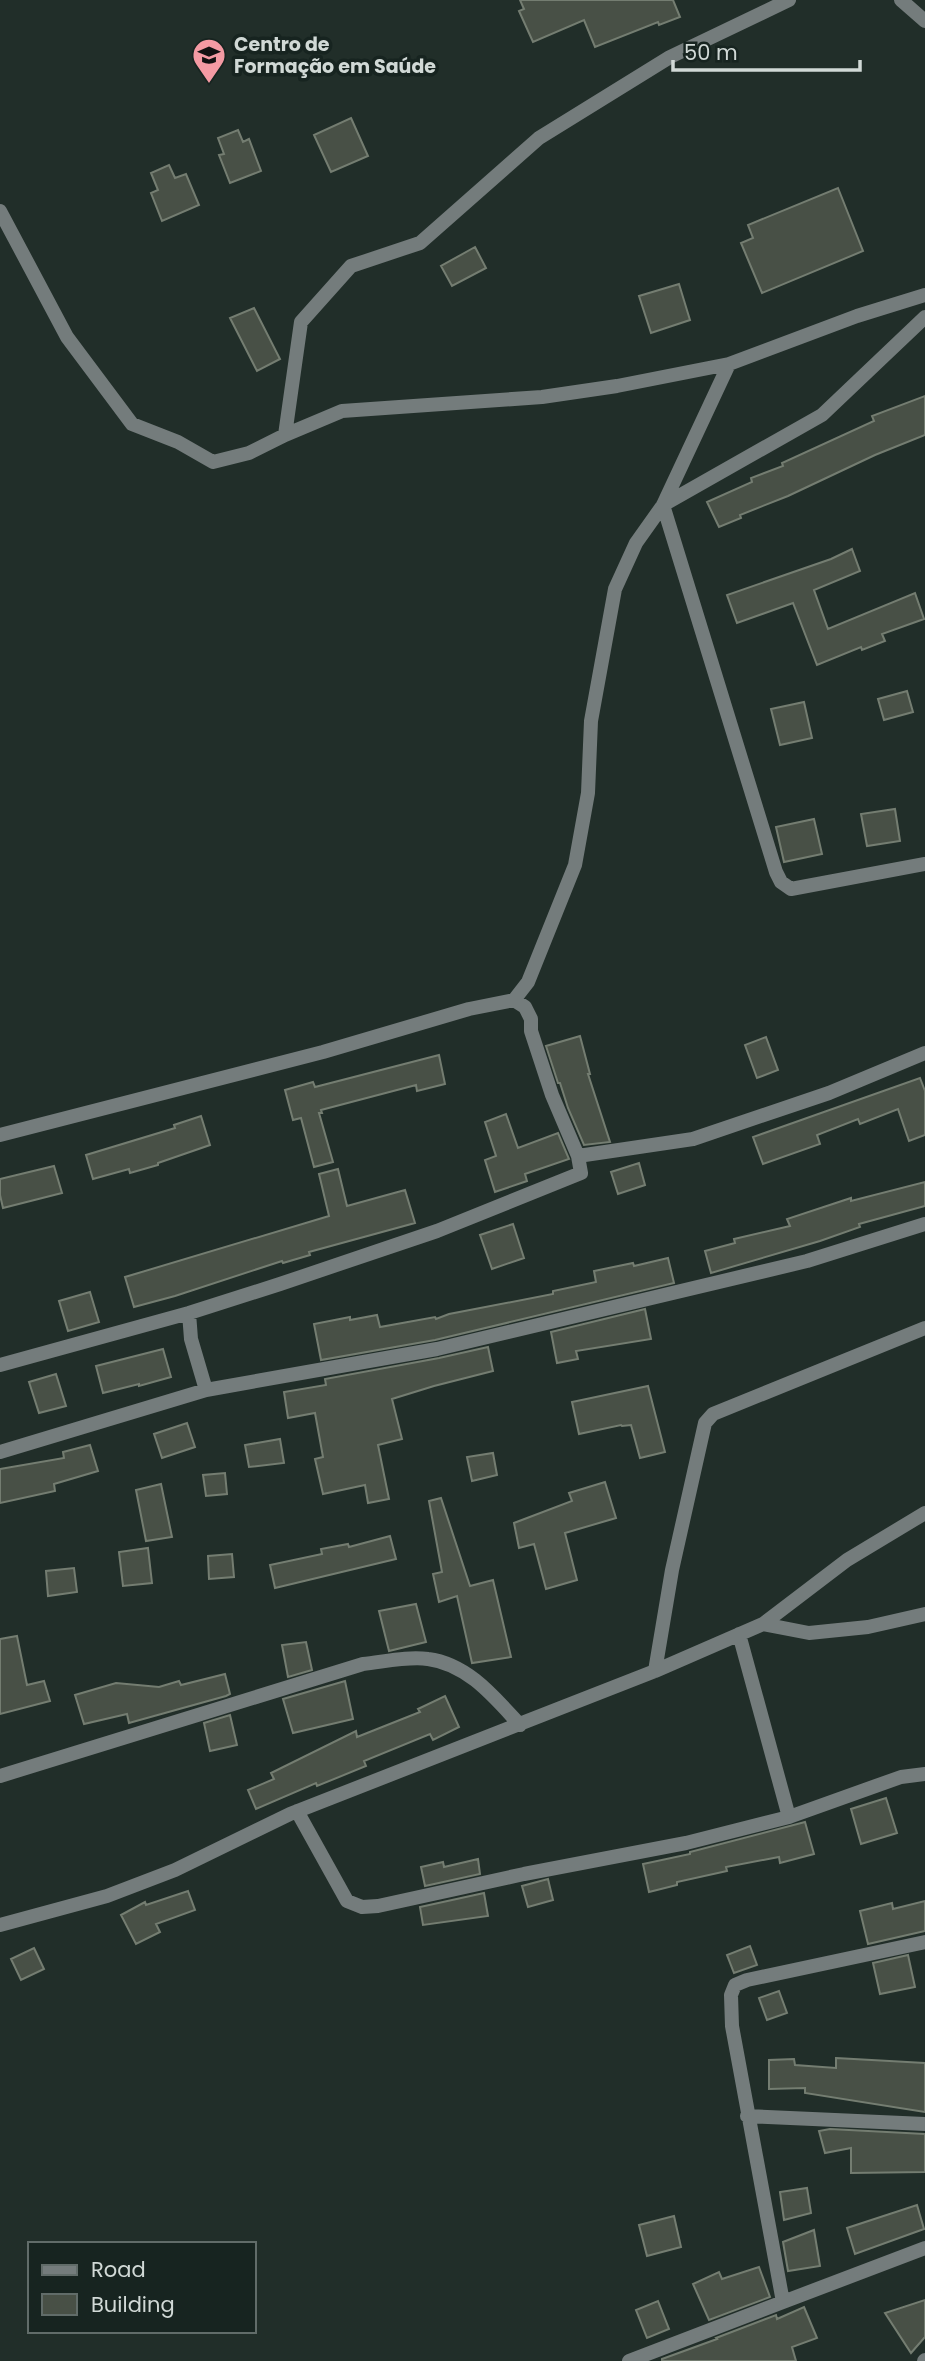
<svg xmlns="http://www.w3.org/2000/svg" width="925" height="2361" font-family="Poppins,sans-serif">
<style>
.building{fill:#485046;stroke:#747d71;stroke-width:2}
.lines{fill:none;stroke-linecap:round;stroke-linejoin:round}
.street{stroke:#747c7c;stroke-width:14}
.labels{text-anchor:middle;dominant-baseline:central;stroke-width:7;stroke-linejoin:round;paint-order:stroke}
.poi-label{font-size:19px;font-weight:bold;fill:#d1d9d6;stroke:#172420;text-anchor:start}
</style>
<rect width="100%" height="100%" fill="#212e29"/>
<path class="building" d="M520,0H673L680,17L659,25L658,22L595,47L584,20L533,42L519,11L524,9Z
M351,118L368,156L331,172L314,135Z
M238,130L243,142L249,139L261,171L230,183L219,155L224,154L218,138Z
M169,165L175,178L186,174L199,205L162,221L151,193L158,190L151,173Z
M838,188L863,251L762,293L741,243L753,238L748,225Z
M475,247L486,268L452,286L441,266Z
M679,284L690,320L651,333L639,296Z
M254,308L280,359L257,371L230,318Z
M925,396V435L875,455L788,496L740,515L741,518L719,527L707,502L752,482L751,478L783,466L782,463L874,421L872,416Z
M852,549L860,571L814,590L828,629L915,593L924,619L882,634L885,641L862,650L861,647L817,665L793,603L737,623L727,595L831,559Z
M907,691L913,712L884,720L878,699Z
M804,702L812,738L780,745L771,709Z
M895,809L900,841L867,846L861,814Z
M814,819L822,854L784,862L776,827Z
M580,1036L590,1074H588L610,1142L584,1145L568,1108L560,1083H558L546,1046Z
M766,1037L778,1070L757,1078L745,1045Z
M439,1055L445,1084L417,1091L416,1085L321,1110L322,1113H319L333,1162L314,1167L301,1118L293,1120L285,1090L313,1082L315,1087Z
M920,1078L925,1091V1135L909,1141L898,1109L860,1124L858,1119L817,1135L820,1144L763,1164L753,1137Z
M506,1114L518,1148L558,1133L569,1159L525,1174L527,1181L495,1192L485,1160L496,1156L485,1122Z
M201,1116L210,1145L158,1163V1165L130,1173L129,1169L93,1179L86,1155L175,1128L174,1125Z
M639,1163L645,1185L618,1194L611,1172Z
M54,1166L62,1193L3,1208L0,1195V1179Z
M338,1169L347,1206L405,1190L415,1223L309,1252L310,1255L283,1263L282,1261L175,1296L134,1307L125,1277L329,1216L319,1174Z
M925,1182V1206L859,1224L860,1227L820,1241L711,1273L705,1251L735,1243L734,1239L790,1226L787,1219L851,1198V1201Z
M513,1224L524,1258L492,1269L480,1235Z
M668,1258L674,1283L435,1340L321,1360L314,1324L350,1317V1320L377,1315L380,1327L435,1317L436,1319L449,1314L553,1294V1291L596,1282L594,1271L633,1263L634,1266Z
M90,1292L99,1322L68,1331L59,1301Z
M645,1309L651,1339L576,1351L578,1359L557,1363L551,1332Z
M488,1347L493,1371L434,1386L392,1399L402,1439L378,1445L389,1499L368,1503L365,1485L323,1494L315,1459L323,1457L315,1413L288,1418L284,1392L326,1385L325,1379L439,1358Z
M163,1349L171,1377L139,1386V1384L103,1393L96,1366Z
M56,1374L66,1406L39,1413L29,1382Z
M648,1386L665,1452L640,1458L631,1425L622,1426L621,1425L579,1434L572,1402Z
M187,1423L195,1447L162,1458L154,1434Z
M280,1439L284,1463L249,1467L245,1445Z
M90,1445L98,1471L54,1484L55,1491L0,1503V1469L64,1458L63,1452Z
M493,1453L497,1475L472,1481L467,1457Z
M225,1473L227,1494L206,1496L203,1475Z
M605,1482L616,1518L565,1533L577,1580L546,1589L534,1544L519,1548L514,1523L572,1501L569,1493Z
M161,1484L172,1537L146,1541L136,1490Z
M441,1498L470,1586L493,1580L511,1657L472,1663L457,1596L439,1602L433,1574L442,1572L429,1501Z
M390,1536L396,1559L275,1588L270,1565L322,1554L321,1549L348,1544L349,1547Z
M148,1548L152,1583L123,1586L119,1552Z
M232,1554L234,1577L209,1579L208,1556Z
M74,1568L77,1592L48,1596L46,1571Z
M416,1604L426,1642L389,1651L379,1611Z
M17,1636L27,1685L44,1681L50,1701L0,1714V1639Z
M306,1642L312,1670L288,1677L282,1645Z
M225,1674L230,1694L226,1696L129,1723L127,1714L84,1724L75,1695L116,1683L159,1687L179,1681L181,1685Z
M345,1681L353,1719L293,1733L283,1699Z
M445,1696L459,1727L433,1740L430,1734L364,1761L366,1766L317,1786L316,1783L256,1809L248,1790L274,1779L271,1773L356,1731L357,1737L420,1712L418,1709Z
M230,1715L237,1745L210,1751L204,1723Z
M886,1798L897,1833L861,1844L851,1809Z
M805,1822L814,1854L780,1863L779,1857L726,1867L727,1871L677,1882V1885L649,1892L643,1864L690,1854V1852Z
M478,1859L480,1874L425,1886L421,1867L443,1862L444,1867Z
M548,1879L553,1900L528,1907L522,1886Z
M188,1891L195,1910L156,1924L160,1932L136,1944L121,1915L145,1902L146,1905Z
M484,1893L488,1916L423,1925L420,1907Z
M925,1901V1931L868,1944L860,1911L892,1903L893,1909Z
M750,1946L757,1965L734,1973L727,1955Z
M34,1948L44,1969L21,1980L11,1959Z
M908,1955L915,1987L880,1994L873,1963Z
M779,1991L787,2013L767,2020L759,1998Z
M836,2058L925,2063V2112L805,2093V2088L769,2089V2060L794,2059L795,2065L836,2068Z
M830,2129L925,2134V2172L851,2173V2148L825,2153L819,2131Z
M807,2188L811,2213L784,2220L780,2192Z
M917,2205L924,2229L855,2254L847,2228Z
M674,2216L681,2247L647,2256L639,2225Z
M814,2230L820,2266L788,2271L783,2242Z
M759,2267L770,2297L709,2320L693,2284L719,2272L722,2279Z
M925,2300V2337L911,2353L885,2313Z
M658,2301L669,2329L647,2338L636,2310Z
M804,2307L817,2338L792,2347L796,2361H662V2359L717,2339L716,2338L776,2315L777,2319Z"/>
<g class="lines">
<path class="street" d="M901,0L925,21
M0,211L67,337L132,424L178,442L213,462L249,453L285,435L342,411L542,397L617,386L729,364L857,316L925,295
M925,317L822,415L663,505L776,872L781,882L791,889L925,864
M285,435L301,322L351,266L420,243L539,138L670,57L789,0
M514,1000L528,982L575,865L588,793L591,721L615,589L636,543L663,505L729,364
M0,1135L323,1052L469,1009L514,1000L525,1007L531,1019V1031L552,1095L578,1156
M0,1365L189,1313L280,1284L437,1231L581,1173L578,1156L693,1139L829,1093L925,1053
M206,1390L437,1349L807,1261L925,1224
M0,1452L206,1390L191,1339L189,1313
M763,1624L809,1633L868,1627L925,1614
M739,1634L789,1817
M655,1671L672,1570L705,1423L713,1414L925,1328
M0,1776L363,1664C383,1662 408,1656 428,1659C468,1664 495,1698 520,1725
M297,1811L347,1901L362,1907L378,1906L524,1874L686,1843L789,1817L901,1777L925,1774
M0,1925L107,1896L175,1870L290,1814L655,1671L763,1624L847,1560L925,1513
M747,2116L925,2124
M783,2302L925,2248
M629,2361L783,2302L732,2026L731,1995L735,1985L747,1980L925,1942
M924,2361L925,2360"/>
</g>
<defs>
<symbol id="university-pin" viewBox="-11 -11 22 30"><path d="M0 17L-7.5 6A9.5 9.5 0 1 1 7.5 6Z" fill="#f49aa3" stroke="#172420"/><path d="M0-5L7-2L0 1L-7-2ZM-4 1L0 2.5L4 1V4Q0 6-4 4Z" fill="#111"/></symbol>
</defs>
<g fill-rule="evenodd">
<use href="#university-pin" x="190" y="36" width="38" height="52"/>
</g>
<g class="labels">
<g class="poi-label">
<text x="234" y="44">Centro de<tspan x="234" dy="22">Formação em Saúde</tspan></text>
</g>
</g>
<rect x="28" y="2242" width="228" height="91" fill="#172420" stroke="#616c69" stroke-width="2"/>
<rect x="42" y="2265" width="35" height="10" fill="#747c7c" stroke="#616c69" stroke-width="2"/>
<text x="91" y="2277" font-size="21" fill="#d1d9d6">Road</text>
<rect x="42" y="2294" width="35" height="21" fill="#485046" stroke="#616c69" stroke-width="2"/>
<text x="91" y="2312" font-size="21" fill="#d1d9d6">Building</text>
<path d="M673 60v10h187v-10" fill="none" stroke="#d1d9d6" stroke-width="3.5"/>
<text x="684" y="60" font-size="21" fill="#d1d9d6" stroke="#172420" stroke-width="5" paint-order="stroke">50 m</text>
</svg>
